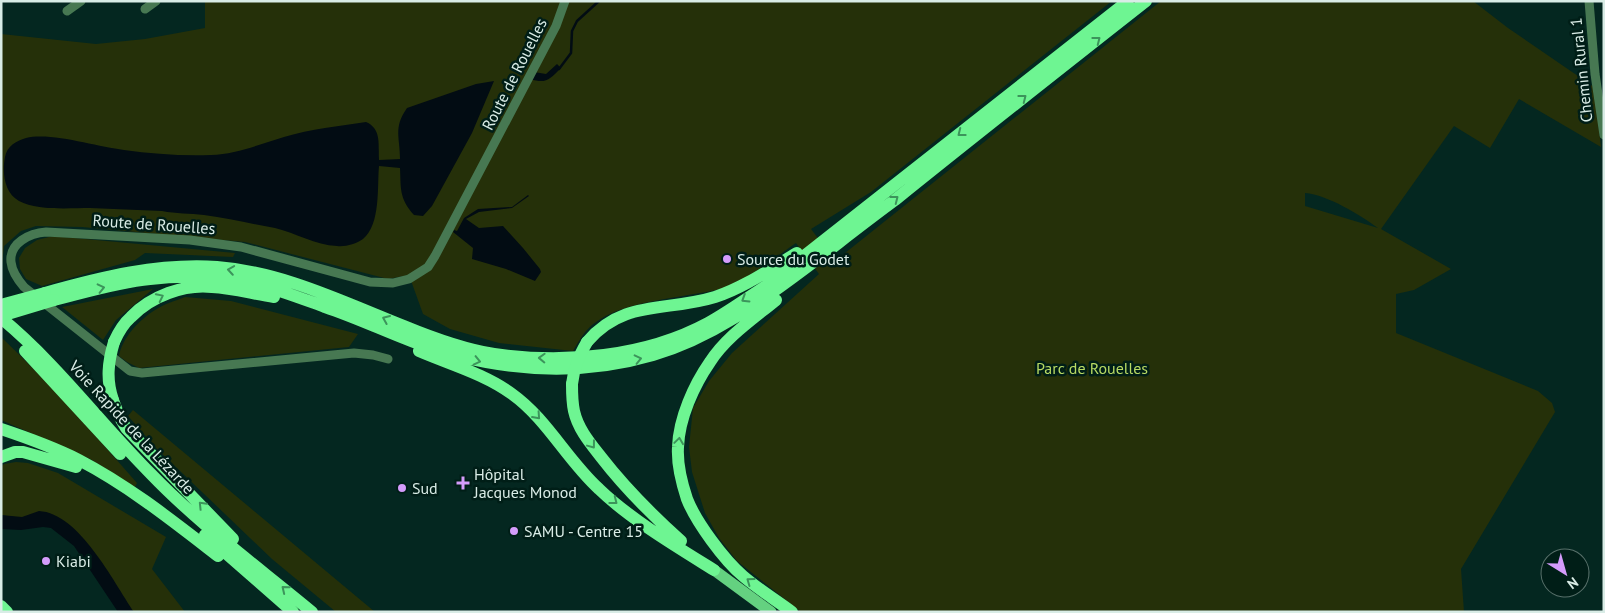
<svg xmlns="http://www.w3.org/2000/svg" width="1605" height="613" font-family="'PT Sans',sans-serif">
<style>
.green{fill:#253009;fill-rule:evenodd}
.water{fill:#020c13}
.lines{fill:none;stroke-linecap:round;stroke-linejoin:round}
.stream{stroke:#020c13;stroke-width:2.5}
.minor{stroke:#477852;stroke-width:9}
.major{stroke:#64d180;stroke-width:11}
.highway{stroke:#6ef592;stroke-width:12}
.highway-bridge{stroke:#6ef592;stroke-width:12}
.oneway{stroke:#3c945b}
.poi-dot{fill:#d49cfb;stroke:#001e17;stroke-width:2}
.labels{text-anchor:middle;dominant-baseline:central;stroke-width:5;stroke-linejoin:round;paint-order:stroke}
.street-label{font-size:16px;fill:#d9ece6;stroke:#001e17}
.poi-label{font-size:16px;fill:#d9ece6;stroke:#001e17;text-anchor:start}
.park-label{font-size:16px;fill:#b7da64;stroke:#001e17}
</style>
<rect width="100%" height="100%" fill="#042720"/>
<path class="green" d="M205,1H1112L871,192L811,229L835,261L1161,1H1473L1508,28L1594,87L1601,147L1519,99L1490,148L1454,126L1381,229L1451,269L1414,290L1396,294V333L1538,391L1552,403L1555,412L1461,569L1464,612H801L737,561L719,538L705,513L692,472L689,447L693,408L709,381L732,353L819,274L796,243C777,256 744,282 724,288C684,299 614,299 586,331C581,337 577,344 573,351L499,343L450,329L423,314L409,275L388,279L245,242L82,227L36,226L21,231L4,246L1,274V34L96,44L145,39L205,28ZM1305,193C1328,195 1360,215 1378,228L1305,206Z
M53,236L235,253L233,257L145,253L135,260L42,286L26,279L20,269L19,258L25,248L37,240Z
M153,289L116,320L103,340L62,307Z
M185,297L231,301L358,334L349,347L139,368L127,362L119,356C122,338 139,320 155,310C164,304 175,301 185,297Z
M1,337C50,383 93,433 137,483L135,487L90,459L1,420Z
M133,410L375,612H336L272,559L156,448L128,416Z
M16,462L28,463L58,473L166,537L152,569L185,612H129L82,545L52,523L1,515V467L4,464Z"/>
<path class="water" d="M557,64L561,68C549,80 546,84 530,79L534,72L546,74Z
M494,81L472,133L432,206L423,216L414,215C399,198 401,189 400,168L379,166C377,187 381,224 363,239C356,244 345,247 337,246C315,245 296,233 275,228C251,224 228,218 204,215C190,213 176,214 162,211C138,210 114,209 90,208C70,208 37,211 19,201C4,193 2,172 5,157C7,146 16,141 26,138C52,132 97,147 124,150C152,154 182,156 211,155C237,154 260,144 284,137C311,129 339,126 366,122C382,129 378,145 379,160L400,159C400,137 393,128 407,108L476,84Z
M528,195L529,196L512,208L479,212L466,219L479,228L503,226L523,248L540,269L541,272L535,281L506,269L472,259L473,248L453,232L454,230L457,231L464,218L478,209L512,207Z
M39,511C79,513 113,581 134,612H118L74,546L51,528L43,527L21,530L1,529V515L22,517Z"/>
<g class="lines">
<path class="stream" d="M559,69L571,53L572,31L577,21L599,1"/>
<path class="minor" d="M1589,1L1595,74L1604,135
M145,9L156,1
M67,11L81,1
M388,359L373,355L354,353L142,373L130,371L24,287C18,280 12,272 11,262C9,243 30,233 46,232L190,240L241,247L370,282L393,283L409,279L428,267L435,256L556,26L565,1"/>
<path class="major" d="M714,570L771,612"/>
<path class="highway" d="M45,293C102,277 158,263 217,267C283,272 343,302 404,326C433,338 463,349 494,354C565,364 645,357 708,323C728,312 747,298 766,286L1128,1
M54,300C86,292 118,282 150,279C184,275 222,277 255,284C278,289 303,299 325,307C370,322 412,345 458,356C522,372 588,374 653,355C711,338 759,303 807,267C836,245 865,222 895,200C978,133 1062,67 1146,1
M776,300C753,319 726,337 710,362C694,385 679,418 678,447C677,463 682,484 687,499C696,522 724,560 743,576C758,589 776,600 792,612
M1,318C57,364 100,423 151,474C200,525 258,567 312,612
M114,342C118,333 123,324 131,317C151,296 184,284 212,287C233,288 253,294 274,297
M587,342C623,299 667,312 715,297C745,287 770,269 797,253
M25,351L120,454
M419,351C449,364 485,374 512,394C547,419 567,460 599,489C630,519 677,547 714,570
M572,384C572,393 572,402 574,411C578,429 590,443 601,457C625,488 652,515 681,541
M113,400L119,416L126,428L233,539
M1,429C28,438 55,448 79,460C129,486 174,522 218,556
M1,457L15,452H23L76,467
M205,535L293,612
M1,606L7,612"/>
<path class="highway-bridge" d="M1,305L45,293
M1,316L54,300
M572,384C574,367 579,356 587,342
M113,400C106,380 108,362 114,342"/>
</g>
<defs><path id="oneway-chevron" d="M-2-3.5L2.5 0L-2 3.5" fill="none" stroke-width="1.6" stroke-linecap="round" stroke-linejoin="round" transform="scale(1.25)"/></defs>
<g class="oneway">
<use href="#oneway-chevron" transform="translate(1097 40) rotate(-38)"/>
<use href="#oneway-chevron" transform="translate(1023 98) rotate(-38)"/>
<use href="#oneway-chevron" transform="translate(961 133) rotate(142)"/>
<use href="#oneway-chevron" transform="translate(895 199) rotate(-38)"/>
<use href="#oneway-chevron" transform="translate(231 270) rotate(-171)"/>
<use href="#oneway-chevron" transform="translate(101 288) rotate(-13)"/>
<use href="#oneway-chevron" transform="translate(160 297) rotate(-26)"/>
<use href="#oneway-chevron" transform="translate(745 299) rotate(148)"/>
<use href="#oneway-chevron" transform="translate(386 319) rotate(-157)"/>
<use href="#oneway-chevron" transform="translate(542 358) rotate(-178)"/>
<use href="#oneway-chevron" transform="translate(638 359) rotate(-13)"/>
<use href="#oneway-chevron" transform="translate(477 361) rotate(13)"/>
<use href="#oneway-chevron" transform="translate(537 416) rotate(48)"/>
<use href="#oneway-chevron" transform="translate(679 441) rotate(-82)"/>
<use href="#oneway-chevron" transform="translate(592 445) rotate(53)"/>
<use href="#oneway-chevron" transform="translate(614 501) rotate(38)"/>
<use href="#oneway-chevron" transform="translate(202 505) rotate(-134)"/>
<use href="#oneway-chevron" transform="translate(750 581) rotate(-144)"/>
<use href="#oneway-chevron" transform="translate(285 589) rotate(-141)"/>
</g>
<g class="poi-dot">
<circle cx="727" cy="259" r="5"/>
<path d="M460.5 475.5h5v5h5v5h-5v5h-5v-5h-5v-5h5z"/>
<circle cx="402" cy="488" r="5"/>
<circle cx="514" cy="531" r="5"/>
<circle cx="46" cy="561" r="5"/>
</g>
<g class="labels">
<g class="street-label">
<text transform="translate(1581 70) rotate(-96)">Chemin Rural 1</text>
<text transform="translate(514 74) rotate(-63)">Route de Rouelles</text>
<text transform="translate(154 224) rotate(4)">Route de Rouelles</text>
<text transform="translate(132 427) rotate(47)">Voie Rapide de la Lézarde</text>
</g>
<g class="poi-label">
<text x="737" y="259">Source du Godet</text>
<text x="474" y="474">Hôpital<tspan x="474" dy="18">Jacques Monod</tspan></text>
<text x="412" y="488">Sud</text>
<text x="524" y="531">SAMU - Centre 15</text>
<text x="56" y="561">Kiabi</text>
</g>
<g class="park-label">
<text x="1092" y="368">Parc de Rouelles</text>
</g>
</g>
<rect width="1605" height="613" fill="none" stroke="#d9ece6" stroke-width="5"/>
<g transform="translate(1565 573) rotate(143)"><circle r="24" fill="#001e17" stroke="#57706a"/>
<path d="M0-4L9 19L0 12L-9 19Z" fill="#d49cfb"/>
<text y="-8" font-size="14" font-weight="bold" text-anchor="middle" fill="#d9ece6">N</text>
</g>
</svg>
